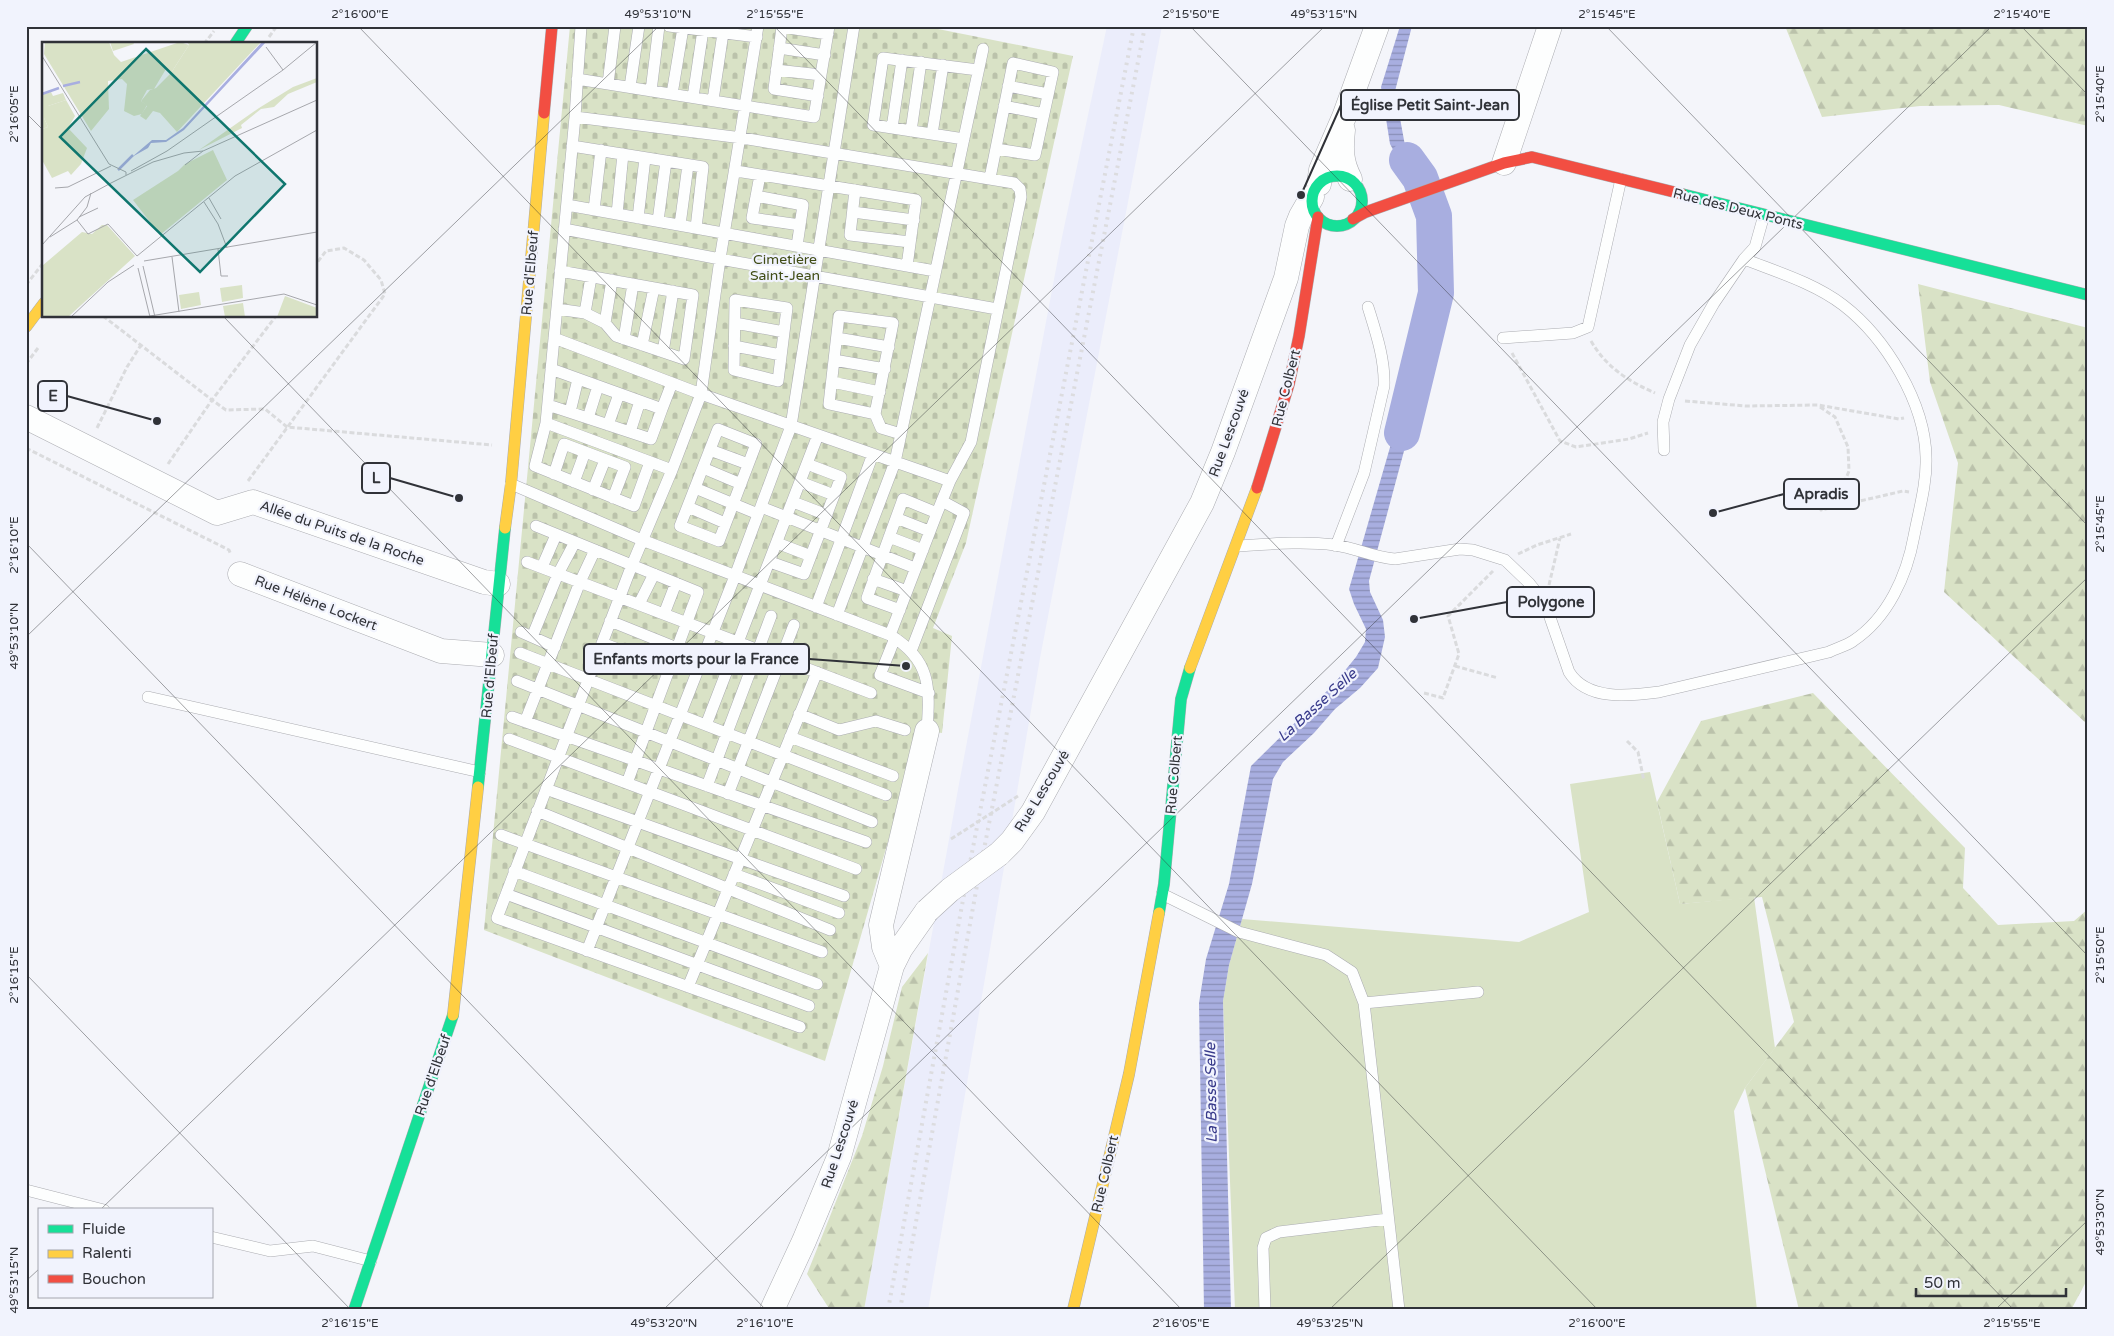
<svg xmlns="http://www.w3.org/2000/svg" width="2114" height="1336" font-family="'Varela Round',sans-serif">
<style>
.built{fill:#ebedfb}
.grass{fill:#d9e2c6}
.forest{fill:url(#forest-firs)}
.cemetery{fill:url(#cemetery-stones)}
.water{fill:url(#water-rules)}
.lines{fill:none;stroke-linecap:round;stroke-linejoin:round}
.river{stroke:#a8aee0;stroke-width:36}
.lane-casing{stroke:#abacb1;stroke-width:12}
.street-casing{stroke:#abacb1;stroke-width:25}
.fast-casing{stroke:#abacb1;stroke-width:12}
.slow-casing{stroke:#abacb1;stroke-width:12}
.jam-casing{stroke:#abacb1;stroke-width:12}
.path{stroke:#dadbdd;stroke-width:3;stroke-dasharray:5 2.5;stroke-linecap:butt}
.lane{stroke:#fdfefe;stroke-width:11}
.street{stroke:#fdfefe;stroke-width:24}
.fast{stroke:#16e098;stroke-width:11}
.slow{stroke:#ffcf43;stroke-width:11}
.jam{stroke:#f24e42;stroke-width:11}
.rail{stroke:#dcdcdf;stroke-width:4;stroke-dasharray:2.5 5;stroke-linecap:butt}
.street-bridge-casing{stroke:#abacb1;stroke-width:25;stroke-linecap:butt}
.path-bridge{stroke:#dadbdd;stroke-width:3;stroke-dasharray:5 2.5;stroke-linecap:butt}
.street-bridge{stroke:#fdfefe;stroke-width:24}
.ticks{fill:none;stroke:#303238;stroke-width:1;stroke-opacity:0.45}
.labels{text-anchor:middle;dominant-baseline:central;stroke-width:4.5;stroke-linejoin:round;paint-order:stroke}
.street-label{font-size:14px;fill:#303238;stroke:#f1f3fd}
.park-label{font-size:14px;fill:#404c15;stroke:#f1f3fd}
.water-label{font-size:15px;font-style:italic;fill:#37398a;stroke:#f1f3fd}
.inset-river{fill:none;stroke:#a8aee0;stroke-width:2.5}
.inset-road{fill:none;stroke:#a6a7ac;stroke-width:1}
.view{fill:#0f766e;fill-opacity:0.15;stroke:#0f766e;stroke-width:2.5}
.inset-edge{fill:none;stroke:#303238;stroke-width:2.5}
.leader{fill:none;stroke:#303238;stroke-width:2}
.callout-dot{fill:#303238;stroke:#f1f3fd;stroke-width:2}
.callout{fill:#f1f3fd;stroke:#303238;stroke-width:2}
.callout-label{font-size:15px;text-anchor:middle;font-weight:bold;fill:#303238}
.neatline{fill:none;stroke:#303238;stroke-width:2}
.ticks-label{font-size:12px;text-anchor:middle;fill:#303238}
</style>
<defs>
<pattern id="forest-firs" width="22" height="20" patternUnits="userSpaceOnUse" patternTransform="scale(1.25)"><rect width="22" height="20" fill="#d9e2c6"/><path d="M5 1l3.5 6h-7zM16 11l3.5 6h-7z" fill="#bbc2ab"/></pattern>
<pattern id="cemetery-stones" width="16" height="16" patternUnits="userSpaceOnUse" patternTransform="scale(1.25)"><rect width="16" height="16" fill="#d9e2c6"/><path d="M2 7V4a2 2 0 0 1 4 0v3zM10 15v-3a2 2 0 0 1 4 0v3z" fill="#bbc2ab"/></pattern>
<pattern id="water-rules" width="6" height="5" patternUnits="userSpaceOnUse" patternTransform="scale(1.25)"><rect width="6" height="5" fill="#a8aee0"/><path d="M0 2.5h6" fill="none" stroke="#898eb7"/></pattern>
</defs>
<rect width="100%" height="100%" fill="#f4f5fa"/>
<path class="built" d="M1107,26H1162L1040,658L928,1310H864L959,784L1062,237Z"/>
<path class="grass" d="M1650,772L1680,904L1754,897L1775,1048L1745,1088L1734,1111L1757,1310H1235L1223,1001L1229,965L1242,919L1519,942L1589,912L1570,784Z"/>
<path class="forest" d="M1785,26H2088V126L1999,105L1920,106L1822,117Z
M1918,284L2088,328V725L1944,592L1958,463L1930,382Z
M1813,693L1965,848L1963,888L1998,925L2074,921L2088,909V1278L2071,1310H1799L1745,1088L1794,1022L1762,897L1680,904L1657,802L1701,721Z
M928,953L864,1310H830L807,1274L862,1136L883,1066L902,987Z"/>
<path class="cemetery" d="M570,26H923L1073,56L966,543L933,628L952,636L942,733L920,730L825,1061L484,930Z"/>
<path class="water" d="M1400,26H1412L1395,91L1406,151L1432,185L1415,191L1390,144L1381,87Z
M1408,385L1421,388L1369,581L1370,592L1383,620L1385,637L1378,668L1360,688L1335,709L1314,733L1283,762L1273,779L1252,884L1229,965L1223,1001L1231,1310H1204L1199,1003L1206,959L1229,884L1251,766L1333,685L1356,657L1365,642L1366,629L1354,604L1349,589L1356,565Z"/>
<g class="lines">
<path class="river" d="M1402,433L1436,293L1434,216L1420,178L1407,160"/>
<defs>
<path id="lane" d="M669,26L757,37
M758,26L720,259L701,394L672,470L632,565L497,918L800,1027
M779,48L825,55
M776,70L821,75
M577,79L814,117L829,26
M608,84L615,26
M1008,86L1048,94
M630,87L639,26
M651,91L659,26
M672,94L683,28
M818,96L774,89L782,27L828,34
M693,97L703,30
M713,100L723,33
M1004,106L1044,114
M575,117L581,26
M892,128L902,60
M911,131L921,62
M932,134L943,65
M964,139L873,125L883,58L978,70
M572,146L703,167L696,228
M736,171L916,200L907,266
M760,175L752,218L800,225
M990,178L1013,63L1053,72L1035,155L996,149
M855,190L850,235L910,242
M756,196L803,205L797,246
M567,205L935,271
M594,210L601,150
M853,212L914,220
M617,214L623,154
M638,218L645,158
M658,221L666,161
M680,225L688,165
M564,229L720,259L997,309
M735,300L787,308L778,381L734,370Z
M557,309L585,313L605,323L616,336L684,359L693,295L560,271
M585,313L591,277
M605,323L612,280
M735,323L784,332
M554,338L701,394L950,481
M837,338L889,347
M1503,338L1573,333L1588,327L1621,179
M624,339L633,284
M642,345L654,288
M734,346L781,355
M663,352L673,291
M834,360L885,369
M832,382L880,392
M548,405L651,439L662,409L551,369
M662,409L672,383
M570,412L578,379
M875,414L829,404L839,316L893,323L875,414L881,428L901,434
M588,418L598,386
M546,423L535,466L634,506L650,462
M608,425L619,394
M718,429L756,444L719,541L680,526Z
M630,432L640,401
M710,450L748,464
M1664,450L1663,422L1669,399L1690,345L1714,303L1744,259L1755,247L1764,215
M703,468L741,484
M672,470L546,423L575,117L742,138L1014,183L1020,189L1021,197L971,442L950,481L937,513L890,635
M554,474L564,444L625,467L613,498
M574,482L585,452
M800,482L834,495
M511,484L642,540L890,635C931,660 930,687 927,731
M695,488L758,514
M593,490L605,460
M793,502L827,515
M688,507L725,523
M761,507L915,568
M896,518L929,531
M536,526L698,592L627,783
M889,537L923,550
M777,543L811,556
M1238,546C1270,544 1303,541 1335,545C1356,548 1375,558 1395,559L1460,549L1473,550L1505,560L1529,583L1545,603L1569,672C1587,701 1629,696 1659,692L1829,652C1836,648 1846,646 1853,641C1888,618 1907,575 1914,536C1919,510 1927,483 1926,457C1925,403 1886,338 1843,305C1814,283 1777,272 1744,259
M1336,546L1364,473L1384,386C1385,359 1376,333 1368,307
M527,562L871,693
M770,562L804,574L841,477L807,464
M542,567L556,535
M873,579L907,591
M639,604L654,574
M816,607L873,454
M900,610L867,598L903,499L937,513
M664,614L676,583
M837,615L895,462L983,49
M610,621L677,648
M521,632L555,647
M532,637L558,574L575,542
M895,638L880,675L929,693
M602,643L670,669
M911,651L964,513L942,501
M520,653L886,795
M517,681L872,822
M148,697L480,772
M799,714L839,730L876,721L905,730
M512,717L866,842
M525,722L580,582L595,550
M706,725L818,435
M790,737L893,776
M509,739L856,869
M707,786L771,616
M546,789L844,896
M728,794L794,625
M537,811L830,930
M501,835L822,952
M514,871L817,984
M734,874L839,913
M506,894L809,1006
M1162,894L1239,932L1326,955L1352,972L1364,1003L1399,1310
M587,951L735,576L791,426L854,26
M688,987L817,672
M1364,1003L1478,992
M26,1190L104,1210
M211,1237L270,1251L313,1246L371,1261
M1265,1310L1263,1248L1266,1238L1279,1232L1388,1219"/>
<path id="street" d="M1343,130C1341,149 1341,162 1350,179
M1504,163L1550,26
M1319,184L1321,170L1344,117L1377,26
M26,417L217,513L253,502L484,582L498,584
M240,574L441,651L492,655
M999,854L1012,841L1033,812L1202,503L1223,452L1286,278L1297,226L1301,216L1312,197
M892,966L884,947L881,925L927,731
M772,1310L804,1241L839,1157L892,966L901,948L927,911"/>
<path id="fast" d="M235,44L247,26
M1312 201a25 25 0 1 1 50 0a25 25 0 1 1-50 0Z
M1682,194L2088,295
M478,787L505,528
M1159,913L1164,884L1181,699L1190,668
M354,1310L453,1015"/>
<path id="slow" d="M26,327L44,303
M505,528L511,484L544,113
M1190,668L1257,488
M453,1015L478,787
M1073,1310L1129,1074L1159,913"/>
<path id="jam" d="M544,113L552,26
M1353,219L1366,212L1504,163L1532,157L1682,194
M1257,488L1289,384L1299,336L1318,217"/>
</defs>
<use href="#lane" class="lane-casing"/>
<use href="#street" class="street-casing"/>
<use href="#fast" class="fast-casing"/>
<use href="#slow" class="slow-casing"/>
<use href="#jam" class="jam-casing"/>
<path class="path" d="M269,37L277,26
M204,44L214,31
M26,285L44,262
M103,316L212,400L276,316
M1591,341C1606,367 1628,381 1655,393
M1512,353L1560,441L1576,447L1629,439L1648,433
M26,364L38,348
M1685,401L1746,406L1818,405L1899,419L1904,418
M1820,407L1835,417L1848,447L1849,471L1840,493L1821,510L1903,491L1909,492
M97,428L127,367L141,345
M26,448L229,550L231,555
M168,464L212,400L226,410L265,409L287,427L492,445
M248,481L385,294L381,280L364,260L344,248L326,251L316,264
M1518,554L1537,545L1571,534
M1549,585L1560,538
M1455,666L1498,678
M1424,693L1443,698L1459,654L1448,616L1493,571
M1627,741L1638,752L1644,781"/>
<use href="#lane" class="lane"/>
<use href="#street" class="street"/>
<use href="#fast" class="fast"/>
<use href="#slow" class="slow"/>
<use href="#jam" class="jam"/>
<path class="rail" d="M888,1310L967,878L1134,26
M900,1310L978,880L1145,26"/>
<defs>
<path id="street-bridge" d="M927,911L950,890L999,854"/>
</defs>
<use href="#street-bridge" class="street-bridge-casing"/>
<path class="path-bridge" d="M951,839L1018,796"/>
<use href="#street-bridge" class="street-bridge"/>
</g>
<path class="ticks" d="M358,26L1598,1310M774,26L2014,1310M1190,26L2088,956M1606,26L2088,526M2021,26L2088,95M26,113L44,131M223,316L1182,1310M26,543L766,1310M26,637L659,26M26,974L351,1310M100,1210L1325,26M26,1281L39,1269M663,1310L1992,26M1329,1310L2088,577M1995,1310L2088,1220"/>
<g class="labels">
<g class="street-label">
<text transform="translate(1738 209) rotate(14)">Rue des Deux Ponts</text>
<text transform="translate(530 273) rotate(-85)">Rue d'Elbeuf</text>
<text transform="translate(1286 388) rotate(-76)">Rue Colbert</text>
<text transform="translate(1229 433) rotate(-70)">Rue Lescouvé</text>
<text transform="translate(342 533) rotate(19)">Allée du Puits de la Roche</text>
<text transform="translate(316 603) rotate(21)">Rue Hélène Lockert</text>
<text transform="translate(490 676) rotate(-85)">Rue d'Elbeuf</text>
<text transform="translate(1174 775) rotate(-85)">Rue Colbert</text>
<text transform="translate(1042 791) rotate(-59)">Rue Lescouvé</text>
<text transform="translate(433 1075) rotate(-71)">Rue d'Elbeuf</text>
<text transform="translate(840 1144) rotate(-72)">Rue Lescouvé</text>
<text transform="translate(1105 1174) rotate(-77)">Rue Colbert</text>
</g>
<g class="park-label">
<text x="785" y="259">Cimetière<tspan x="785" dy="16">Saint-Jean</tspan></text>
</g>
<g class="water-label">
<text transform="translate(1317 705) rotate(-42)">La Basse Selle</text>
<text transform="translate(1211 1093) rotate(-91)">La Basse Selle</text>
</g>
</g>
<g transform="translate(42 42)">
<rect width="275" height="275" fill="#f4f5fa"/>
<path d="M68,0H91L92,2L71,9ZM145,0H219L135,90L118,71L111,69L104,78L98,74L105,64L99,59L108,48L114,46L129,31L147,3Z" fill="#d9e2c6"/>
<path d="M3,0H67L72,13L79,20L138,0L147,3L129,31L124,27L112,47L105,48L99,59L105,63L100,72L92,74L82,69L85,42L80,37L66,39L67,67L49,89L2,12ZM275,36V40L246,52L232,65L219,67L199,83L200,86L157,108L217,66L251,45ZM24,58L33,74L26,86L45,106L39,122L29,133L26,129L10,136L0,118V87L6,85L2,76L6,64Z" fill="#d9e2c6"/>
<path d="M171,108L185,138L118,193L91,158L136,129L143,122Z" fill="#d9e2c6"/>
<path d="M60,183H65L93,214L26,275H0V224L40,190L50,192Z" fill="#d9e2c6"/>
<path d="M9,50L11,54L21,51L24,58L6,64L9,74L2,76L6,85L0,87V53ZM200,243L201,256L180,260L178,246ZM157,250L159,263L139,267L137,253ZM243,254L275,266L274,275H235ZM201,261L203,275H183L181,264Z" fill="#d9e2c6"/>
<path d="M220,0H224L142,88L124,100L109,101L106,106L90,115L110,98H124L141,86Z" fill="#a8aee0"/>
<path class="inset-river" d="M21,44L38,40M0,52L17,46M76,128L91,113"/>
<path class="inset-road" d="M224,5L241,28M0,14L67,122L84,130V133M143,123L161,109M89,129L125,109L241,28L275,0M13,146L26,145L69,124M167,156L179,177M162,160L176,182L185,206M37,175L56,166M35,178L46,192L66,182L95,214M8,195L35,178L45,165L49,151M0,203L43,155L69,141L111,120L142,111L161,109L275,58M176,207L179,234H186M95,214L193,134L275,88M130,215L137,270M102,219L275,190M101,224L113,275M96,226L108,275M108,274L242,252L275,263M29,275L66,240L92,223"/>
<path class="view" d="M104,7L243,142L158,230L18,95Z"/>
<rect width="275" height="275" class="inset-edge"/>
</g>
<path class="leader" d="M1301 195L1341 105M157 421L67 396M459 498L390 478M1713 513L1784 494M1414 619L1507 602M906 666L809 659"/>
<g class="callout-dot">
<circle cx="1301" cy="195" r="5"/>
<circle cx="157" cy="421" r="5"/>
<circle cx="459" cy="498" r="5"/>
<circle cx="1713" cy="513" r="5"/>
<circle cx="1414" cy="619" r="5"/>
<circle cx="906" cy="666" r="5"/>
</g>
<g class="callout">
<rect x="1341" y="90" width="178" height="30" rx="5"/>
<rect x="38" y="381" width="29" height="30" rx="5"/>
<rect x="362" y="463" width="28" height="30" rx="5"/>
<rect x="1784" y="479" width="75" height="30" rx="5"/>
<rect x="1507" y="587" width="87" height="30" rx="5"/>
<rect x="584" y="644" width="225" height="30" rx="5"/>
</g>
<g class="callout-label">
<text x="1430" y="110">Église Petit Saint-Jean</text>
<text x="53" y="401">E</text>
<text x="376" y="483">L</text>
<text x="1821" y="499">Apradis</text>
<text x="1551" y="607">Polygone</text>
<text x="696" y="664">Enfants morts pour la France</text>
</g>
<rect width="2114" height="1336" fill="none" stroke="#f1f3fd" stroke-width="55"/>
<rect x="38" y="1208" width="175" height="90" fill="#f1f3fd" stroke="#a4a6ae"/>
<rect x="48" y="1225" width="25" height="8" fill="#16e098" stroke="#a4a6ae"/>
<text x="82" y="1234" font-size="15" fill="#303238">Fluide</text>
<rect x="48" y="1250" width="25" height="8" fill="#ffcf43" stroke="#a4a6ae"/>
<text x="82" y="1258" font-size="15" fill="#303238">Ralenti</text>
<rect x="48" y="1275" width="25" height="8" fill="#f24e42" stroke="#a4a6ae"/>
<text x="82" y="1284" font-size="15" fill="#303238">Bouchon</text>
<path d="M1916 1288v8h150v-8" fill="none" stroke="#303238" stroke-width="2.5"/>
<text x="1924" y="1288" font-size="15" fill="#303238" stroke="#f1f3fd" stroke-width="4" paint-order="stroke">50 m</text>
<rect x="28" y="28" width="2058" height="1280" class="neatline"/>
<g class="ticks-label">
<text x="360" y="18">2°16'00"E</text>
<text x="658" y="18">49°53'10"N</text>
<text x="775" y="18">2°15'55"E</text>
<text x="1191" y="18">2°15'50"E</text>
<text x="1324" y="18">49°53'15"N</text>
<text x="1607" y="18">2°15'45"E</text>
<text x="2022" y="18">2°15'40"E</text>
<text transform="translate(2100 94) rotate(-90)" y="4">2°15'40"E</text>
<text transform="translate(14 114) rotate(-90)" y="4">2°16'05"E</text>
<text transform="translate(2100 524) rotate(-90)" y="4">2°15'45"E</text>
<text transform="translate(14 545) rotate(-90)" y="4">2°16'10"E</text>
<text transform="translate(14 636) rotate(-90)" y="4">49°53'10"N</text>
<text transform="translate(2100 955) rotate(-90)" y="4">2°15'50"E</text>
<text transform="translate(14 975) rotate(-90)" y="4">2°16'15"E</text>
<text transform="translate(2100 1222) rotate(-90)" y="4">49°53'30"N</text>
<text transform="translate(14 1280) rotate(-90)" y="4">49°53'15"N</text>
<text x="350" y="1327">2°16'15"E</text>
<text x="664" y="1327">49°53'20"N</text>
<text x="765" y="1327">2°16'10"E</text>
<text x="1181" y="1327">2°16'05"E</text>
<text x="1330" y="1327">49°53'25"N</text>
<text x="1597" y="1327">2°16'00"E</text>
<text x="2012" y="1327">2°15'55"E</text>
</g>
</svg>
